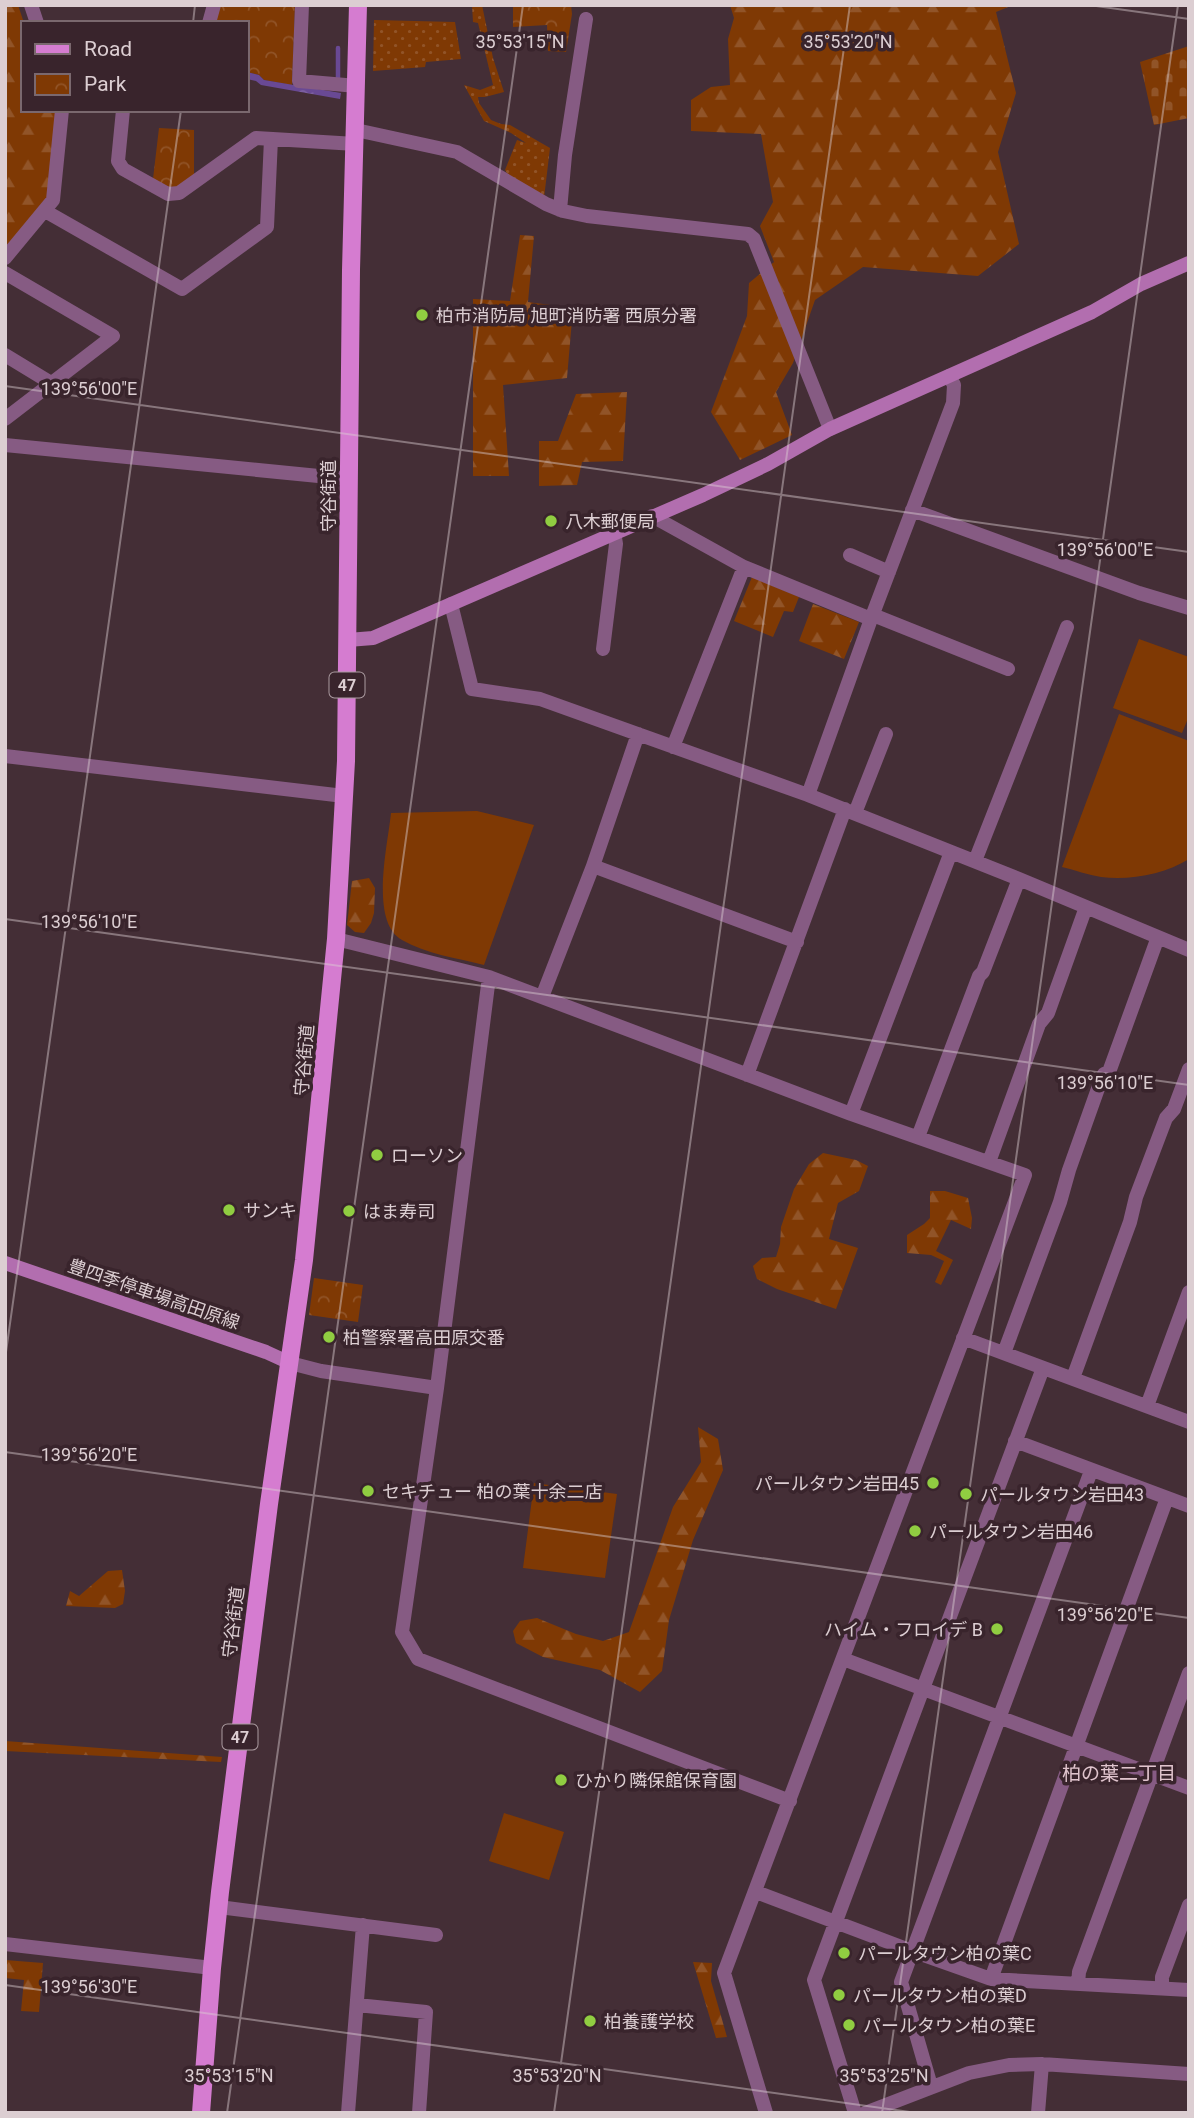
<svg xmlns="http://www.w3.org/2000/svg" width="1194" height="2118" font-family="Roboto,'Noto Sans JP',sans-serif">
<style>
.grass{fill:url(#grass-dots)}
.forest{fill:url(#forest-firs)}
.cemetery{fill:url(#cemetery-stones)}
.park{fill:url(#park-crowns)}
.pitch{fill:#7f3904}
.water{fill:url(#water-ripples)}
.lines{fill:none;stroke-linecap:round;stroke-linejoin:round}
.stream{stroke:#694994;stroke-width:4.5}
.street{stroke:#865b83;stroke-width:14}
.secondary{stroke:#b26eaf;stroke-width:14}
.primary{stroke:#d57cd0;stroke-width:18}
.ticks{fill:none;stroke:#dcced2;stroke-width:2;stroke-opacity:0.45}
.poi-dot{fill:#90cd41;stroke:#39242c;stroke-width:2.5}
.labels{text-anchor:middle;dominant-baseline:central;stroke-width:7;stroke-linejoin:round;paint-order:stroke}
.shield{fill:#39242c;stroke:#ab9ba0;stroke-width:2}
.shield-label{font-size:16px;font-weight:bold;fill:#dcced2}
.poi-label{font-size:18px;fill:#dcced2;stroke:#39242c;text-anchor:start}
.street-label{font-size:18px;fill:#dcced2;stroke:#39242c}
.neighbourhood-label{font-size:19px;fill:#e0c4cd;stroke:#39242c}
.ticks-label{font-size:18px;text-anchor:middle;fill:#dcced2;stroke:#39242c;stroke-width:7;stroke-linejoin:round;paint-order:stroke}
</style>
<defs>
<pattern id="grass-dots" width="8" height="8" patternUnits="userSpaceOnUse" patternTransform="scale(1.75)"><rect width="8" height="8" fill="#7f3904"/><path d="M2 2h.1M6 6h.1" fill="none" stroke="#915428" stroke-width="1.8" stroke-linecap="round"/></pattern>
<pattern id="forest-firs" width="22" height="20" patternUnits="userSpaceOnUse" patternTransform="scale(1.75)"><rect width="22" height="20" fill="#7f3904"/><path d="M5 1l3.5 6h-7zM16 11l3.5 6h-7z" fill="#915428"/></pattern>
<pattern id="cemetery-stones" width="16" height="16" patternUnits="userSpaceOnUse" patternTransform="scale(1.75)"><rect width="16" height="16" fill="#7f3904"/><path d="M2 7V4a2 2 0 0 1 4 0v3zM10 15v-3a2 2 0 0 1 4 0v3z" fill="#915428"/></pattern>
<pattern id="park-crowns" width="20" height="18" patternUnits="userSpaceOnUse" patternTransform="scale(1.75)"><rect width="20" height="18" fill="#7f3904"/><path d="M2 6a3 3 0 1 1 6 0M12 15a3 3 0 1 1 6 0" fill="none" stroke="#915428"/></pattern>
<pattern id="water-ripples" width="26" height="14" patternUnits="userSpaceOnUse" patternTransform="scale(1.75)"><rect width="26" height="14" fill="#694994"/><path d="M2 4q2-2 4 0t4 0M15 11q2-2 4 0t4 0" fill="none" stroke="#7e62a2"/></pattern>
</defs>
<rect width="100%" height="100%" fill="#442e36"/>
<path class="grass" d="M472,5H482L493,58L504,92L485,97H478L479,103L491,120L501,124L510,125L550,148L544,198L509,177L505,170L517,140L526,143L511,133L484,121L464,85L480,90L493,85L478,23L473,22Z
M374,20L455,22L461,59L426,62L425,67L373,71Z"/>
<path class="forest" d="M5,5H18L24,23L23,110H57L47,199L5,249Z
M730,5H1013L996,12L1016,93L998,152L1019,244L978,276L863,267L815,300L793,363L776,392L792,435L740,460L711,412L747,316L749,283L774,262L760,226L773,202L761,134L691,131V100L711,87L730,85L728,39L734,18Z
M520,235L534,236L528,302L573,308L567,378L503,385L509,476H473V299L510,301Z
M627,392L623,461L582,462L577,485L539,486V441H558L576,394Z
M752,577L799,597L793,612L784,611L773,637L734,621Z
M813,604L859,622L844,659L799,641Z
M369,878L375,888L374,913L371,923L364,933L355,932L347,925L352,881Z
M823,1153L856,1160L868,1166L859,1191L838,1203L829,1239L858,1248L836,1309L777,1289L757,1279L753,1266L762,1258L776,1257L780,1244L781,1227L794,1189L809,1164Z
M930,1191H945L968,1198L972,1218L971,1229L951,1220L936,1251L953,1260L941,1285L935,1282L944,1261L931,1255L907,1253V1235L924,1224L930,1218Z
M698,1427L718,1439L723,1470L693,1540L669,1620L662,1671L640,1692L600,1670L543,1657L516,1643L513,1631L520,1621L537,1618L576,1634L603,1641L629,1632L673,1507L701,1462Z
M122,1570L125,1591L123,1604L115,1608L66,1606L70,1591L79,1596L108,1571Z
M5,1741L222,1757L221,1762L5,1751Z
M5,1960L43,1963L39,2012L21,2011L24,1980L5,1978Z
M693,1962L712,1963L711,1981L727,2037L716,2038Z"/>
<path class="cemetery" d="M1189,46V118L1154,125L1140,62Z"/>
<path class="park" d="M220,5H295L292,85L264,80L259,75L247,72V23H215Z
M513,5H571L572,14L566,52L548,51L547,25L513,27Z
M159,128L194,130V175L177,188L169,187L153,179Z
M314,1278L363,1285L358,1322L309,1315Z"/>
<path class="pitch" d="M1139,639L1189,657V716L1182,733L1113,708Z
M1119,714L1189,741V859C1165,874 1129,881 1101,877C1088,875 1075,870 1062,867Z
M477,811L534,825L484,965C457,958 426,954 402,940C369,922 388,844 391,813Z
M534,1483L617,1494L605,1578L523,1568Z
M504,1813L564,1832L549,1880L489,1861Z"/>
<path class="water" d="M247,72L259,75L264,80L341,93L340,99L261,85L256,81L247,79Z"/>
<g class="lines">
<path class="stream" d="M338,79V48"/>
<path class="street" d="M31,5L37,23
M302,5L299,81L357,86
M209,23L214,5
M123,110L118,161L123,169L168,194L179,193L256,138L356,144
M356,130L457,152L546,204L563,211L587,216L748,234L754,239L830,429
M560,210L565,155L586,19
M45,211L182,289L267,227L271,139
M5,258L53,200L62,110
M5,273L113,336L5,419
M5,355L51,383
M5,445L349,479
M912,510L1139,593L1189,608
M652,516L744,567L871,619
M850,555L889,572
M451,604L472,689L540,699L808,795L1019,879L1189,950
M873,615L1008,669
M603,649L616,544L614,532
M673,747L744,567
M5,756L344,796
M808,795L871,619L953,403L954,385L949,376
M855,813L886,734
M975,861L1067,627
M593,866L797,942
M336,939L489,977L851,1114L1025,1175L724,1973L766,2113
M489,977L437,1388L402,1632L418,1659L790,1801
M542,997L593,866L638,734
M747,1075L845,809
M851,1114L951,852
M918,1137L979,976L983,972L1019,879
M989,1162L1039,1024L1048,1013L1086,907
M963,1338L1189,1422
M1004,1353L1060,1202L1069,1170L1100,1083L1104,1074L1109,1072L1158,937
M290,1363L321,1371L437,1388
M1073,1378L1130,1222L1136,1197L1166,1118L1174,1109L1189,1069
M1147,1406L1189,1292
M1015,1441L1189,1506
M843,1659L1189,1788
M756,1892L912,1951L991,1979L1189,1990
M219,1907L436,1935
M5,1944L212,1968
M991,1979L1167,1498
M1078,1984L1079,1972L1189,1673
M1162,1988V1977L1189,1905
M357,2005L426,2012L419,2113
M931,2086L901,1982L1091,1471
M348,2113L363,1925
M855,2113L814,1980L1043,1368
M865,2113L969,2073L1009,2065L1042,2064L1189,2074
M1038,2113L1042,2064"/>
<path class="secondary" d="M348,640L373,638L703,495L768,464L830,429L1092,312L1141,284L1189,263
M5,1263L266,1352L290,1363"/>
<path class="primary" d="M201,2113L212,1968L220,1892L269,1504L304,1260L336,939L346,761L351,270L358,5"/>
</g>
<path class="ticks" d="M1089,5L1189,19M193,23L195,5M5,386L1189,552M5,919L1189,1085M5,1359L181,110M5,1452L1189,1618M5,1985L917,2113M227,2113L523,5M554,2113L850,5M882,2113L1178,5"/>
<g class="poi-dot">
<circle cx="422" cy="315" r="7"/>
<circle cx="551" cy="521" r="7"/>
<circle cx="377" cy="1155" r="7"/>
<circle cx="229" cy="1210" r="7"/>
<circle cx="349" cy="1211" r="7"/>
<circle cx="329" cy="1337" r="7"/>
<circle cx="933" cy="1483" r="7"/>
<circle cx="368" cy="1491" r="7"/>
<circle cx="966" cy="1494" r="7"/>
<circle cx="915" cy="1531" r="7"/>
<circle cx="997" cy="1629" r="7"/>
<circle cx="561" cy="1780" r="7"/>
<circle cx="844" cy="1953" r="7"/>
<circle cx="839" cy="1995" r="7"/>
<circle cx="590" cy="2021" r="7"/>
<circle cx="849" cy="2025" r="7"/>
</g>
<g class="labels">
<g class="shield">
<rect x="329.5" y="672.5" width="35" height="25" rx="5"/>
<rect x="222.5" y="1724.5" width="35" height="25" rx="5"/>
</g>
<g class="shield-label">
<text x="347" y="685">47</text>
<text x="240" y="1737">47</text>
</g>
<g class="poi-label">
<text x="436" y="315">柏市消防局 旭町消防署 西原分署</text>
<text x="565" y="521">八木郵便局</text>
<text x="391" y="1155">ローソン</text>
<text x="243" y="1210">サンキ</text>
<text x="363" y="1211">はま寿司</text>
<text x="343" y="1337">柏警察署高田原交番</text>
<text x="919" y="1483" text-anchor="end">パールタウン岩田45</text>
<text x="382" y="1491">セキチュー 柏の葉十余二店</text>
<text x="980" y="1494">パールタウン岩田43</text>
<text x="929" y="1531">パールタウン岩田46</text>
<text x="983" y="1629" text-anchor="end">ハイム・フロイデ B</text>
<text x="575" y="1780">ひかり隣保館保育園</text>
<text x="858" y="1953">パールタウン柏の葉C</text>
<text x="853" y="1995">パールタウン柏の葉D</text>
<text x="604" y="2021">柏養護学校</text>
<text x="863" y="2025">パールタウン柏の葉E</text>
</g>
<g class="street-label">
<text transform="translate(328 496) rotate(-90)">守谷街道</text>
<text transform="translate(304 1060) rotate(-85)">守谷街道</text>
<text transform="translate(154 1294) rotate(19)">豊四季停車場高田原線</text>
<text transform="translate(233 1622) rotate(-83)">守谷街道</text>
</g>
<g class="neighbourhood-label">
<text x="1119" y="1773">柏の葉二丁目</text>
</g>
</g>
<g class="ticks-label">
<text x="520" y="48">35°53'15"N</text>
<text x="848" y="48">35°53'20"N</text>
<text x="89" y="395">139°56'00"E</text>
<text x="1105" y="556">139°56'00"E</text>
<text x="89" y="928">139°56'10"E</text>
<text x="1105" y="1089">139°56'10"E</text>
<text x="89" y="1461">139°56'20"E</text>
<text x="1105" y="1621">139°56'20"E</text>
<text x="89" y="1993">139°56'30"E</text>
<text x="229" y="2082">35°53'15"N</text>
<text x="557" y="2082">35°53'20"N</text>
<text x="884" y="2082">35°53'25"N</text>
</g>
<rect width="1194" height="2118" fill="none" stroke="#dcced2" stroke-width="14"/>
<rect x="21" y="21" width="228" height="91" fill="#39242c" stroke="#7a686e" stroke-width="2"/>
<rect x="35" y="44" width="35" height="10" fill="#d57cd0" stroke="#7a686e" stroke-width="2"/>
<text x="84" y="56" font-size="21" fill="#dcced2">Road</text>
<rect x="35" y="74" width="35" height="21" fill="url(#park-crowns)" stroke="#7a686e" stroke-width="2"/>
<text x="84" y="91" font-size="21" fill="#dcced2">Park</text>
</svg>
